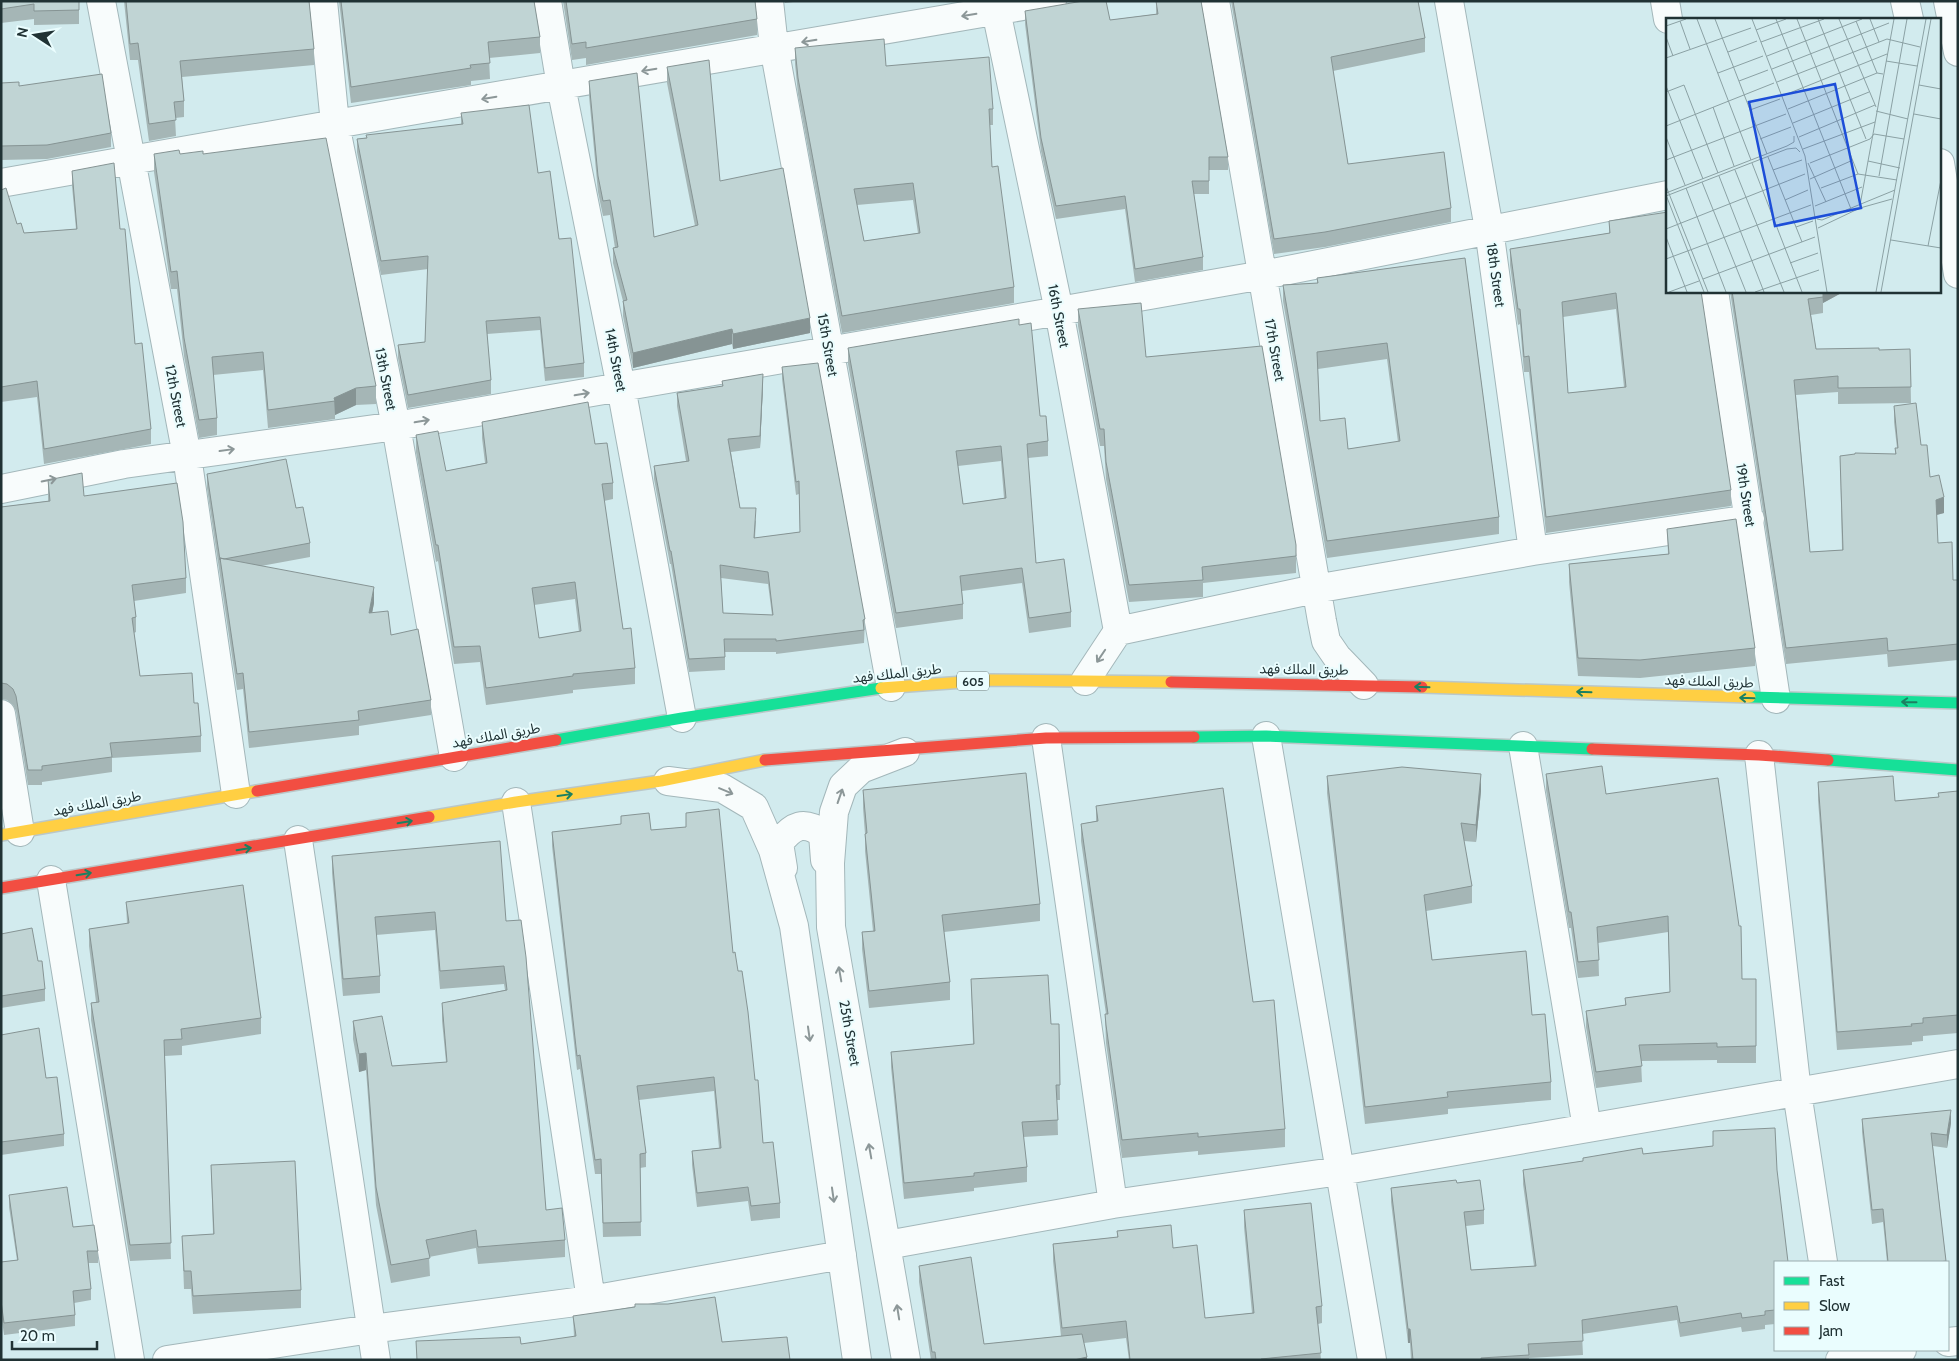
<svg xmlns="http://www.w3.org/2000/svg" width="1959" height="1361" font-family="Cabin,'Noto Sans Arabic',sans-serif">
<style>
.lines{fill:none;stroke-linecap:round;stroke-linejoin:round}
.street-casing{stroke:#a3b7ba;stroke-width:30}
.fast-casing{stroke:#bac7c8;stroke-width:14}
.slow-casing{stroke:#bac7c8;stroke-width:14}
.jam-casing{stroke:#bac7c8;stroke-width:14}
.street{stroke:#f8fcfc;stroke-width:28}
.fast{stroke:#16e098;stroke-width:11}
.slow{stroke:#ffcf43;stroke-width:11}
.jam{stroke:#f24e42;stroke-width:11}
.wall{fill:#a5b6b6;fill-rule:evenodd}
.shaded-wall{fill:#869494}
.building{fill:#c0d4d4;stroke:#869494;fill-rule:evenodd}
.oneway{stroke:#8c9798}
.oneway2{stroke:#1c8061}
.labels{text-anchor:middle;dominant-baseline:central;stroke-width:4;stroke-linejoin:round;paint-order:stroke}
.shield{fill:#eafdfe;stroke:#5d6f71;stroke-width:1}
.shield-label{font-size:12px;font-weight:bold;fill:#203234}
.street-label{font-size:14px;fill:#203234;stroke:#eafdfe}
.inset-road{fill:none;stroke:#8ba1a4;stroke-width:1}
.view{fill:#1d4ed8;fill-opacity:0.15;stroke:#1d4ed8;stroke-width:2.5}
.inset-edge{fill:none;stroke:#203234;stroke-width:2.5}
</style>
<rect width="100%" height="100%" fill="#d2ebee"/>
<g class="lines">
<defs>
<path id="street" d="M101,1L187,456L236,794
M323,1L335,124L396,426L454,757
M547,1L561,86L621,387L682,718
M769,1L774,47L891,687
M994,1L1059,311L1118,631
M1215,1L1322,621L1326,641L1337,657L1364,685
M1449,1L1489,229L1533,551
M1665,1L1668,19
M1905,1L1909,19
M1948,1L1958,52
M1940,163L1958,274
M1,183C351,120 701,61 1052,1
M1714,291L1776,699
M1,489L124,464L396,426L1059,311L1263,275L1668,195
M1085,681L1118,631L1315,589L1533,551L1750,519
M1,714L20,832
M1266,736L1372,1360
M1046,738L1113,1204
M1523,746L1587,1128
M905,752L861,769L843,786L834,812L830,863L831,927L906,1360
M1759,755L1797,1092L1823,1262
M668,781L722,788L754,807L773,850L794,926L857,1360
M516,802L591,1300
M298,840L376,1360
M783,868L779,843C793,825 804,820 823,834L825,860
M51,880L130,1360
M887,1245L1113,1204L1340,1171L1958,1064
M1948,1342L1958,1341
M167,1360L371,1329L591,1300L842,1255
M1840,1360L1902,1350"/>
<path id="fast" d="M1750,697L1958,703
M1194,737L1266,736L1592,749
M556,740L682,718L881,688
M1828,760L1958,770"/>
<path id="slow" d="M1422,687L1750,697
M881,688L991,680L1171,682
M429,817L516,802L661,781L765,760
M1,835L257,791"/>
<path id="jam" d="M1171,682L1422,687
M1592,749L1759,755L1828,760
M765,760L1046,738L1194,737
M257,791L556,740
M1,888L429,817"/>
</defs>
<use href="#street" class="street-casing"/>
<use href="#fast" class="fast-casing"/>
<use href="#slow" class="slow-casing"/>
<use href="#jam" class="jam-casing"/>
<use href="#street" class="street"/>
<use href="#fast" class="fast"/>
<use href="#slow" class="slow"/>
<use href="#jam" class="jam"/>
</g>
<path class="wall" d="M1,1H79V24L34,25V19L1,23Z
M124,1H309L314,49V65L182,77L184,101V117L175,118L176,136L149,141L138,60H130Z
M339,1H534L540,37V53L489,58L490,79L471,81V85L351,103Z
M563,1H755L757,19V35L586,65V58L572,60Z
M784,1H801L785,3Z
M1156,1H1201L1228,157V170H1209V194H1194L1203,257V270L1135,282L1125,209L1056,219L1041,151L1025,24V11L1110,20L1156,14Z
M1231,1H1418L1425,38V52L1333,71L1348,164L1451,208V222L1325,247L1274,254Z
M795,48L886,66L993,109V125H990L992,167L1014,287V303L842,333L798,94L795,64ZM913,200L918,233L864,241L857,205Z
M667,67L720,181L810,333L733,349L732,344L633,368L623,316V301L613,263V248H615L610,215L603,216L598,192L589,96V81L654,237L695,226L667,83Z
M1,83L19,86L111,133V147L47,159L1,160Z
M461,113L538,173L559,239L584,363V377L545,381L540,330L487,334L491,380V394L408,408L398,358V345L425,342L428,269L381,275L357,152V139L461,124Z
M154,154H203L376,386V404L356,405L335,415V419L268,428L263,370L213,375L217,418V435L199,438L184,356L177,289H171L154,172Z
M72,171L120,229L135,344L151,429V444L44,464L37,397L1,402V190L17,224L24,233L76,229L72,186Z
M1609,221L1731,490V506L1546,533L1529,372H1524L1520,324L1518,325L1510,265V249L1609,233ZM1616,309L1624,387L1568,393L1563,317Z
M1465,258L1499,517V534L1327,558L1283,301V285L1317,283V278ZM1387,359L1398,442L1348,449L1320,421L1318,369Z
M1730,291H1845L1823,303V313L1811,315L1816,349L1879,350L1910,349L1911,403L1838,404V392L1796,395L1810,552L1842,550L1840,456L1895,454V448H1897L1894,422V406L1921,445L1930,477L1944,513L1937,515L1938,543L1953,580H1958V660L1888,667L1887,654L1786,664Z
M1078,309L1146,357L1296,545V573L1203,583V597L1129,602L1106,479L1104,446H1100L1078,326Z
M848,348L1040,416L1048,441V456L1028,458L1036,563L1071,612V627L1029,633L1022,583L962,591L963,604V619L896,628L848,364ZM1001,461L1004,498L963,504L958,466Z
M782,367L865,619L864,643L776,654V652H725V670L689,672L671,564H670L654,479V466L686,461L677,406V393L722,386V381L763,386L760,448L731,452L740,508L756,521L755,538L800,532L799,494L796,495L782,379ZM721,578L768,584L772,615L723,613Z
M482,422L595,444L613,483V499L604,501L623,629L635,668V684L573,690V693L486,705L480,662L454,664L438,561L436,562L416,452V435L446,471L485,463L482,438ZM575,599L579,632L539,638L534,605Z
M207,474L296,508L310,543V557L261,566L374,603L372,613L391,635L431,700V715L359,726V735L249,748L243,689L237,690L207,488Z
M48,480L84,496L186,578V593L134,601L136,617V632L134,633L140,676L194,703L201,736V752L112,758V772L42,782V785H28L16,711L13,705L7,700L1,699V507L48,501Z
M1667,529L1755,648V666L1640,678L1578,676L1569,582V564L1668,554Z
M1546,774L1606,794L1742,979H1756V1063H1717V1060L1641,1061L1642,1082L1596,1088L1586,1027V1011L1625,1006V998L1670,992L1668,932L1598,943L1599,976L1578,978L1571,928H1569L1546,790Z
M1327,776L1481,791L1476,842L1464,841L1472,886V903L1426,911L1432,960L1532,1015L1551,1082V1100L1448,1109V1114L1365,1124L1327,793Z
M1818,782L1895,801L1938,797L1958,791V1033L1923,1036V1041L1912,1042V1045L1837,1050L1818,800Z
M863,790L1040,904V921L944,932L950,982V1000L869,1008L862,949V932L873,931L865,851V834L863,808Z
M1096,806L1253,1002L1285,1129V1147L1198,1155V1151L1122,1158L1106,1043L1105,1014H1106L1081,841V824L1096,821Z
M686,813L733,953L755,1080L763,1143L780,1203V1218L751,1221L748,1201L697,1207L692,1165V1151L719,1148L714,1091L639,1100L646,1153V1167L640,1168L641,1236L603,1237L601,1174H595L580,1069L577,1070L552,846V832L621,825V816L651,830L686,827Z
M332,856L506,921L546,1210L565,1240V1257L478,1264L476,1248L429,1257L430,1276L391,1283L376,1205L366,1070L359,1072L353,1039V1021L392,1066L446,1062L442,1021V1003L505,990L504,984L440,989L435,930L376,935L380,976V993L343,996L332,873Z
M126,902L261,1018V1034L182,1046V1055L165,1056L171,1259L130,1261L91,1020V1003L96,1002L89,946V929L127,924Z
M1,934L38,961L45,989V1001L1,1008Z
M971,979L1051,1024H1059L1060,1100H1057L1058,1135L1023,1137L1027,1167V1182L974,1188V1191L904,1199L891,1067V1052L973,1044Z
M1,1035L64,1134V1146L1,1155Z
M1862,1119L1951,1123L1947,1148L1933,1146L1946,1262H1887L1883,1222L1872,1224L1862,1132Z
M1713,1131L1775,1262V1324L1765,1325V1329L1742,1332L1741,1327L1680,1337L1677,1320L1582,1334L1583,1355L1529,1358V1360H1411L1410,1343H1408L1391,1202V1188L1457,1183L1484,1210V1224L1466,1226L1471,1270L1534,1266L1523,1184V1170L1583,1161V1158L1643,1154L1713,1146Z
M211,1165L301,1290V1308L193,1314L191,1289H184L182,1236L213,1234Z
M9,1195L73,1227L98,1251V1263H88L91,1289V1300L74,1303L75,1315V1326L4,1335L1,1313V1262L17,1260L9,1207Z
M1244,1210L1322,1306V1323L1318,1324L1321,1360H1129L1126,1338L1084,1343L1087,1360H931L919,1282V1266L984,1344L1061,1336L1053,1261V1244L1117,1237V1231L1173,1248L1205,1318L1252,1313L1244,1227Z
M573,1316L722,1342L790,1360H417L416,1341L521,1344L574,1337Z"/>
<path class="shaded-wall" d="M1822,291H1845L1823,303Z
M810,318V333L733,349V334Z
M732,329V344L633,368V353Z
M763,374V386L760,448V436Z
M356,388V405L335,415L334,398Z
M1944,497V513L1936,515V500Z
M374,587V603L369,629V613Z
M1481,774V791L1476,842V825Z
M366,1053V1070L359,1072V1054Z
M1951,1110V1123L1947,1148V1135Z
M1408,1329H1410V1343H1408Z
M1087,1357V1360H1074Z"/>
<path class="building" d="M1,1H79V10L34,11V4L1,9Z
M126,1H309L314,49L180,61L184,101L174,102L176,120L149,124L138,43L130,44Z
M341,1H534L540,37L488,42L490,63L470,65L471,68L351,87Z
M566,1H755L757,19L586,48V42L572,44Z
M1083,1H1106L1110,20L1158,14L1156,1H1201L1228,157H1209V181H1192L1203,257L1135,269L1125,196L1056,206L1041,138L1025,11Z
M1233,1H1418L1425,38L1331,57L1348,164L1444,152L1451,208L1325,232L1274,239Z
M884,39L886,66L989,57L993,109H989L992,167L998,166L1014,287L842,316L798,78L795,48ZM913,183L920,233L864,241L854,189Z
M709,60L720,181L783,168L810,318L733,334L732,329L633,353L623,301L627,300L613,248L618,247L610,200L603,201L598,176L589,81L637,73L654,237L698,225L667,67Z
M102,74L111,133L47,145L1,146V83L19,82V86Z
M529,105L538,173L550,171L559,239L571,238L584,363L545,368L540,317L486,321L491,380L408,395L398,345L425,342L428,256L381,261L357,139L367,138L366,135L463,124L461,113Z
M326,138L376,386L356,388L334,398L335,401L268,410L263,352L212,357L217,418L199,420L184,338L177,271L171,272L154,154L179,150L180,154L203,151V154Z
M114,163L120,229H125L135,344L142,343L151,429L44,449L37,381L1,387V190L6,188L17,224L21,223L24,233L77,229L72,171Z
M1668,212V291H1701L1731,490L1546,517L1529,356L1524,357L1520,309H1518L1510,249L1610,233L1609,221ZM1616,293L1626,387L1568,393L1562,302Z
M1465,258L1499,517L1327,541L1283,285L1318,283L1317,278ZM1387,343L1400,441L1348,449L1345,418L1320,421L1317,352Z
M1732,291H1823V297L1808,299L1816,349L1879,348V350L1910,349L1911,387L1838,388V376L1794,380L1810,552L1843,550L1840,456L1855,454V453L1896,454L1895,448H1898L1894,406L1916,403L1921,445H1927L1930,477L1939,475L1944,497L1936,500L1938,543L1952,542L1953,580H1958V644L1888,651L1887,638L1786,648Z
M1141,303L1146,357L1262,346L1296,545V556L1202,567L1203,580L1129,585L1106,462L1104,429H1100L1078,309Z
M1019,319V325L1031,323L1040,416H1046L1048,441L1027,444L1036,563L1064,559L1071,612L1029,618L1022,568L960,576L963,604L896,613L848,348ZM1001,446L1006,498L963,504L956,451Z
M818,363L865,619L863,620L864,630L776,641V639H724L725,657L689,659L671,551H670L654,466L689,461L677,393L723,386L722,381L763,374L760,436L728,439L740,508H756L754,538L800,532L799,481L796,482L782,367ZM720,565L768,572L773,615L723,613Z
M588,402L595,444L607,443L613,483L602,484L623,629L631,628L635,668L573,674V676L486,688L480,646L454,647L438,545H436L416,435L438,431L446,471L487,463L482,422ZM575,582L581,631L539,638L532,588Z
M286,459L296,508L303,507L310,543L224,559L220,558V560L207,474Z
M82,473L84,496L177,483L183,522L186,578L132,585L136,617L132,618L140,676L192,673L194,703H198L201,736L110,743L112,757L42,766V770H28L16,696L13,689L7,684L1,683V507L50,501L48,480Z
M1736,519L1755,648L1640,660L1578,658L1569,564L1669,554L1667,529Z
M220,558L374,587L369,613L388,611L391,635L418,629L431,700L358,711L359,720L249,732L243,673L237,674Z
M1602,766L1606,794L1718,778L1739,926H1741L1742,979H1756V1046L1717,1047V1043L1639,1045L1642,1066L1596,1072L1586,1011L1626,1005L1625,998L1670,992L1668,916L1597,927L1599,960L1578,962L1571,912H1569L1546,774Z
M1402,767L1481,774L1476,825L1461,823L1472,886L1424,895L1432,960L1526,951L1532,1015L1545,1014L1551,1082L1447,1092L1448,1097L1365,1107L1327,776Z
M1026,773L1040,904L942,915L950,982L869,991L862,932L875,931L865,834L867,833L863,790Z
M1893,776L1895,801L1939,797L1938,793L1958,791V1015L1923,1018V1023L1911,1024L1912,1026L1837,1032L1818,782Z
M1223,788L1253,1002L1274,1000L1285,1129L1198,1137V1133L1122,1140L1106,1025L1105,1014H1108L1081,824L1098,821L1096,806Z
M719,809L733,953L735,952L738,971H742L748,1012L755,1080H758L763,1143L773,1142L780,1203L751,1206L748,1187L697,1193L692,1151L721,1148L714,1077L637,1086L646,1153L640,1154L641,1222L603,1223L601,1159L595,1160L580,1055L577,1056L552,832L621,824V816L649,813L651,830L686,827V813Z
M500,841L506,921L521,920L526,957L546,1210L562,1208L565,1240L478,1247L476,1230L426,1240L430,1258L391,1265L376,1187L366,1053L359,1054L353,1021L382,1016L392,1066L447,1062L442,1003L507,990L504,966L440,971L435,912L375,917L380,976L343,979L332,856Z
M243,885L261,1018L181,1029L182,1039L164,1040L171,1243L130,1245L91,1003L99,1002L89,929L129,923L126,902Z
M32,928L38,961H42L45,989L1,996V934Z
M1048,975L1051,1024H1059L1060,1085H1056L1058,1120L1022,1122L1027,1167L974,1173V1176L904,1183L891,1052L974,1044L971,979Z
M39,1028L46,1078L57,1077L64,1134L1,1142V1035Z
M1951,1110L1947,1135L1931,1133L1946,1261L1939,1262H1888L1883,1209L1872,1210L1862,1119Z
M1775,1128L1777,1170L1788,1262H1775V1310L1765,1311V1315L1742,1318L1741,1313L1680,1323L1677,1306L1582,1320L1583,1341L1528,1344L1529,1355L1481,1358V1360H1413L1410,1329H1408L1391,1188L1456,1180L1457,1183L1480,1180L1484,1210L1464,1212L1471,1270L1536,1266L1523,1170L1583,1161V1158L1642,1148L1643,1154L1713,1146V1131Z
M295,1161L301,1290L193,1296L191,1271H184L182,1236L214,1234L211,1165Z
M67,1187L73,1227L94,1225L98,1251H87L91,1289L73,1291L75,1315L4,1323L1,1301V1262L18,1260L9,1195Z
M1311,1203L1322,1306L1316,1307L1321,1353L1261,1359V1360H1130L1126,1321L1062,1328L1053,1244L1118,1237L1117,1231L1171,1225L1173,1248L1197,1245L1205,1318L1254,1313L1244,1210Z
M971,1257L984,1344L1082,1334L1087,1357L1074,1360H936L935,1352H932L919,1266Z
M715,1297L722,1342L787,1337L790,1360H417L416,1341L520,1337L521,1344L576,1336L573,1316L635,1307V1304H668Z"/>
<defs><path id="oneway-shaft" d="M-6 0H5M1.5-3L5.5 0L1.5 3" fill="none" stroke-width="1.6" stroke-linecap="round" stroke-linejoin="round" transform="scale(1.25)"/></defs>
<g class="oneway">
<use href="#oneway-shaft" transform="translate(969 15) rotate(171)"/>
<use href="#oneway-shaft" transform="translate(809 41) rotate(171)"/>
<use href="#oneway-shaft" transform="translate(649 70) rotate(170)"/>
<use href="#oneway-shaft" transform="translate(489 98) rotate(170)"/>
<use href="#oneway-shaft" transform="translate(582 394) rotate(-10)"/>
<use href="#oneway-shaft" transform="translate(422 421) rotate(-10)"/>
<use href="#oneway-shaft" transform="translate(227 450) rotate(-8)"/>
<use href="#oneway-shaft" transform="translate(49 480) rotate(-12)"/>
<use href="#oneway-shaft" transform="translate(1101 656) rotate(124)"/>
<use href="#oneway-shaft" transform="translate(726 791) rotate(23)"/>
<use href="#oneway-shaft" transform="translate(840 796) rotate(-71)"/>
<use href="#oneway-shaft" transform="translate(840 974) rotate(-100)"/>
<use href="#oneway-shaft" transform="translate(809 1034) rotate(82)"/>
<use href="#oneway-shaft" transform="translate(870 1151) rotate(-100)"/>
<use href="#oneway-shaft" transform="translate(833 1195) rotate(82)"/>
<use href="#oneway-shaft" transform="translate(898 1312) rotate(-99)"/>
</g>
<g class="oneway2">
<use href="#oneway-shaft" transform="translate(1422 687) rotate(-178)"/>
<use href="#oneway-shaft" transform="translate(1584 692) rotate(-178)"/>
<use href="#oneway-shaft" transform="translate(1747 698) rotate(-178)"/>
<use href="#oneway-shaft" transform="translate(1909 702) rotate(-179)"/>
<use href="#oneway-shaft" transform="translate(565 795) rotate(-8)"/>
<use href="#oneway-shaft" transform="translate(405 822) rotate(-10)"/>
<use href="#oneway-shaft" transform="translate(244 849) rotate(-9)"/>
<use href="#oneway-shaft" transform="translate(84 874) rotate(-9)"/>
</g>
<g class="labels">
<rect class="shield" x="957" y="671.5" width="32" height="19" rx="4"/>
<g class="shield-label">
<text x="973" y="681">605</text>
</g>
<g class="street-label">
<text transform="translate(1496 275) rotate(82)">18th Street</text>
<text transform="translate(1059 316) rotate(79)">16th Street</text>
<text transform="translate(828 345) rotate(80)">15th Street</text>
<text transform="translate(1275 350) rotate(80)">17th Street</text>
<text transform="translate(616 360) rotate(79)">14th Street</text>
<text transform="translate(386 379) rotate(79)">13th Street</text>
<text transform="translate(176 396) rotate(79)">12th Street</text>
<text transform="translate(1746 495) rotate(81)">19th Street</text>
<text transform="translate(1304 669) rotate(1)">طريق الملك فهد</text>
<text transform="translate(897 673) rotate(-6)">طريق الملك فهد</text>
<text transform="translate(1709 681) rotate(2)">طريق الملك فهد</text>
<text transform="translate(496 735) rotate(-10)">طريق الملك فهد</text>
<text transform="translate(97 803) rotate(-10)">طريق الملك فهد</text>
<text transform="translate(850 1033) rotate(80)">25th Street</text>
</g>
</g>
<g transform="translate(1666 18)">
<rect width="275" height="275" fill="#d2ebee"/>
<path class="inset-road" d="M31,1L85,142M49,1L101,136M86,1L139,138L161,274M110,1L185,191M131,1L192,156L231,162M152,1L200,121M173,1L210,89M204,1L213,24M14,3L24,31M190,3L211,55M0,8L20,1M90,12L120,1M0,19L7,38M95,24L158,1M62,34L91,23M101,38L196,1M0,40L85,10M220,43L251,48M106,51L223,5M52,55L97,38M73,63L102,52M111,64L221,21L254,29M253,67L275,71M0,68L37,161M0,74L18,67L52,155M116,78L221,36M47,89L68,148M122,91L211,55L217,56M84,92L114,81M210,93L242,101M248,96L275,101M127,105L203,74M0,108L108,65M0,119L19,167M133,119L209,87M94,121L125,109M137,131L209,104M102,139L136,224M0,142L120,96M202,143L234,150M86,145L136,274M142,145L160,184M144,145L204,121L208,116L238,121M69,152L118,274M107,152L136,142M53,158L98,274M213,158L241,1M144,161L187,142M36,164L80,274M0,168L42,274M20,170L60,274M155,170L192,156M0,175L121,128L128,124V118M0,177L38,274M0,178L121,131L130,130L134,134M119,182L142,172M194,187L228,1M149,188L196,169M151,201L156,202L229,172M130,209L147,203M152,210L194,190L226,181M0,211L139,156M0,219L21,274M225,222L275,230M262,228L275,162M0,241L145,187M124,245L152,235M37,261L149,219M3,274L33,263M89,274L153,252M210,274L260,1M215,274L265,1"/>
<path class="view" d="M169,66L195,190L109,208L83,84Z"/>
<rect width="275" height="275" class="inset-edge"/>
</g>
<rect width="1959" height="1361" fill="none" stroke="#203234" stroke-width="5"/>
<rect x="1774" y="1261" width="175" height="90" fill="#eafdfe" stroke="#99acad"/>
<rect x="1784" y="1277" width="25" height="8" fill="#16e098" stroke="#99acad"/>
<text x="1819" y="1286" font-size="15" fill="#203234">Fast</text>
<rect x="1784" y="1302" width="25" height="8" fill="#ffcf43" stroke="#99acad"/>
<text x="1819" y="1311" font-size="15" fill="#203234">Slow</text>
<rect x="1784" y="1327" width="25" height="8" fill="#f24e42" stroke="#99acad"/>
<text x="1819" y="1336" font-size="15" fill="#203234">Jam</text>
<g transform="translate(35 35) rotate(282)" stroke="#eafdfe" stroke-width="4" paint-order="stroke">
<path d="M0-4L9 19L0 12L-9 19Z" fill="#203234"/>
<text y="-8" font-size="14" font-weight="bold" text-anchor="middle" fill="#203234">N</text>
</g>
<path d="M12 1341v8h85v-8" fill="none" stroke="#203234" stroke-width="2.5"/>
<text x="20" y="1341" font-size="15" fill="#203234" stroke="#eafdfe" stroke-width="4" paint-order="stroke">20 m</text>
</svg>
